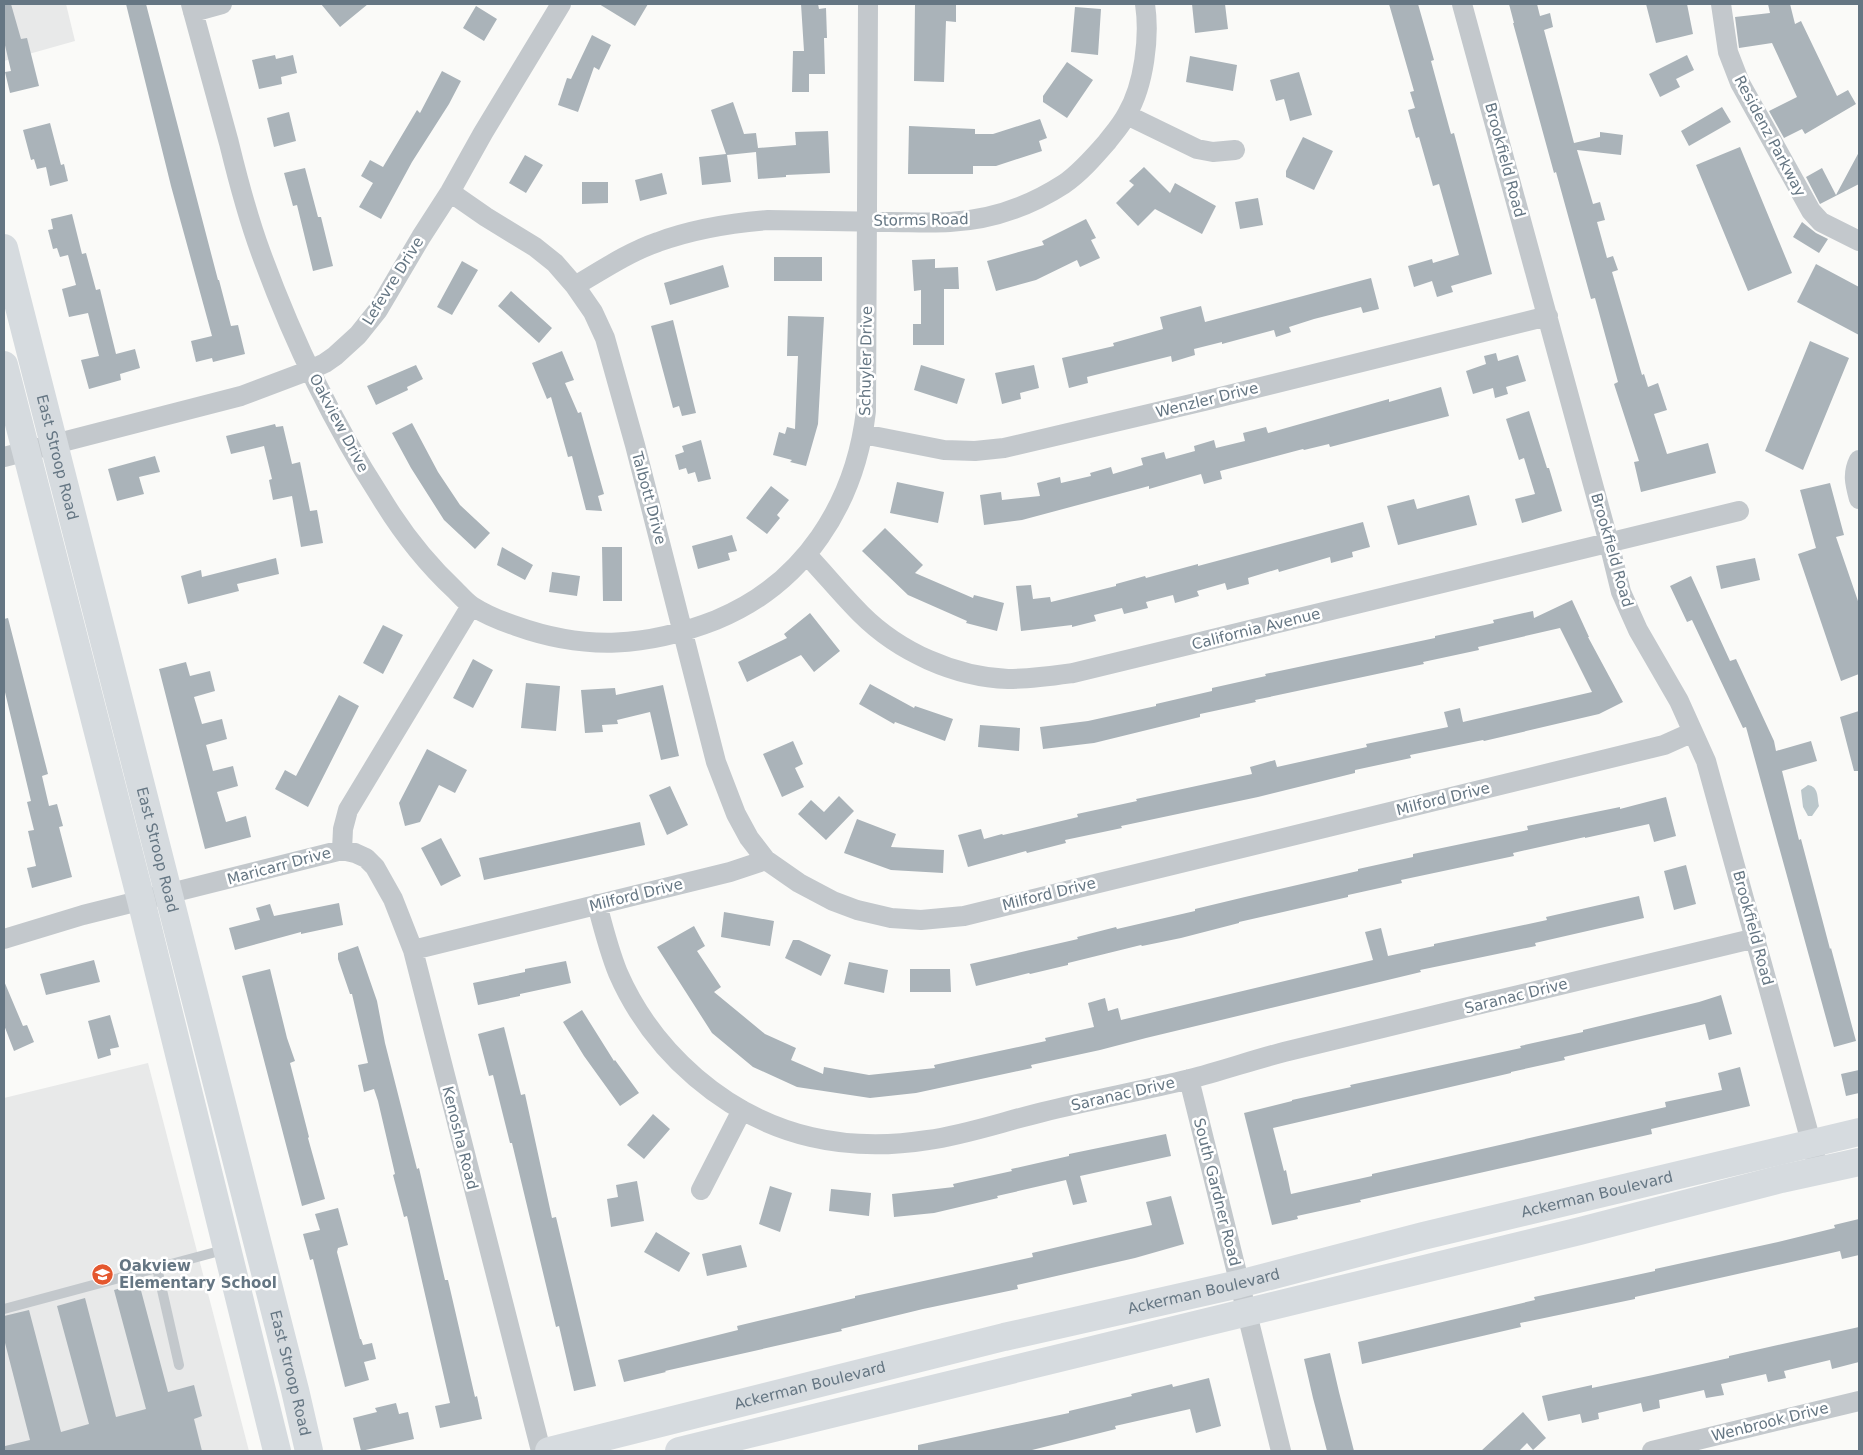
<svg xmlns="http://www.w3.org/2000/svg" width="1863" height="1455" font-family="'DejaVu Sans',sans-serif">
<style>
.built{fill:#e8e9e9}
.water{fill:#bbc7cb}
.building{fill:#aab3b9}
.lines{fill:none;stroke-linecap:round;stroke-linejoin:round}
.lane{stroke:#c3c8cc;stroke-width:10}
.street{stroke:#c3c8cc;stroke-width:20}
.secondary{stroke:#d6dbdf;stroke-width:28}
.labels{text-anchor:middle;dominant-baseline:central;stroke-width:5;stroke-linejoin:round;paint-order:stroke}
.street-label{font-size:15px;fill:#657683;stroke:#fff}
.poi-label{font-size:15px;font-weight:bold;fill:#657683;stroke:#fff;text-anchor:start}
</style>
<rect width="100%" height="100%" fill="#fafaf8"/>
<path class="built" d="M4,4H66L75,41L4,61Z
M148,1063L249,1451H4V1098Z"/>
<path class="water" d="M1808,785C1819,787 1817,797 1819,806L1812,816H1808L1803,807L1801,790Z"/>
<path class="building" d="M4,4H11L21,39L27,38L39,86L10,93L5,72L11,71L4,41Z
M126,4H146L218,280H219L231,326L238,325L245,354L213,362L212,358L196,362L191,341L212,336L171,186Z
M321,4H368L340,27Z
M599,4H648L635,26Z
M801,4H818L819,9L826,8L827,38H824L825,74H809V92H792L793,51H804Z
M915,4H956V22L946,21L944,82L914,81Z
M1192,4H1225L1228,29L1195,33Z
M1389,4H1418L1434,60L1431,61L1451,134L1454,133L1492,274L1451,286L1453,292L1437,297L1432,281L1414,287L1408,266L1432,259L1433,263L1459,255L1439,184L1433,186L1419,137L1416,138L1413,128L1408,110L1415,108L1410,92L1414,91Z
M1509,4H1537L1540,16L1550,13L1553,27L1544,30L1574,143L1600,137V132L1623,135L1621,155L1577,150L1593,204L1600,202L1605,220L1597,222L1607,258L1613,256L1618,270L1612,272L1642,375L1644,374L1648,387L1658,383L1667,410L1654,414L1667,454L1708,443L1716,473L1641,492L1634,462L1639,461L1614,384L1618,382L1595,298L1591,299L1556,172L1554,173L1513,23H1514Z
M1646,4H1687L1693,34L1656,43Z
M1768,4H1790L1795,24L1801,21L1837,96L1848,90L1856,104L1805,134L1802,129L1784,138L1769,111L1797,97L1772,43L1739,48L1735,17L1770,13Z
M476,6L497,19L484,41L463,28Z
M1075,7L1101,9L1098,55L1071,52Z
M592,35L611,45L599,70L594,67L578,112L558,105L567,78L571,79Z
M275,55L276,59L293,55L297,73L281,77L282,84L259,89L252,60Z
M1687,55L1694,70L1676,79L1680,87L1660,97L1649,74Z
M1190,56L1237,65L1233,91L1186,82Z
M1067,62L1093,80L1067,118L1043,102V96Z
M442,71L461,81L449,104L412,162L381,219L359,207L373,183L361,176L370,160L383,167L417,110L420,113Z
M1299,72L1312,115L1290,121L1284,99L1276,101L1270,80Z
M733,102L744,134L756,133L758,148L796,145L795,132L828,131L830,173L786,175V177L758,179L756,152L727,155L731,182L702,185L699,157L726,154L711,110Z
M1722,107L1731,122L1689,146L1681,131Z
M289,112L296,141L274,147L267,118Z
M1040,119L1047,138L1039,141L1042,151L996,166H973V174H908L909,126L975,129V134H993Z
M50,123L61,165L64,164L68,181L50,186L46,167L37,169L34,159L31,160L23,130Z
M1303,137L1333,151L1314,190L1286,177V171Z
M1740,147L1792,273L1748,291L1696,165Z
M1859,152V184L1820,204L1806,177L1822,168L1836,195Z
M525,155L543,165L526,193L509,183Z
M1144,167L1170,193L1175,183L1216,206L1202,234L1155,209L1138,226L1116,203L1134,185L1129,181Z
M305,168L318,217H321L333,266L313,271L297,205L293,206L284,173Z
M662,173L667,194L640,201L635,180Z
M582,182H608V203L582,204Z
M1258,198L1263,225L1240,229L1235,202Z
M72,214L82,254L86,253L96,290L100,289L116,354L135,349L140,368L120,374L121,380L89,389L81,360L99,356L88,313L69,317L62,289L76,285L68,255L60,257L57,248L53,249L48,230L53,229L51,219Z
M1086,219L1096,238L1091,240L1100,258L1080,267L1077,260L1036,280L996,291L987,261L1044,245L1042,241Z
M1802,222L1816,233L1828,239L1819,253L1793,237Z
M774,257H822V281H774Z
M935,259V268L958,267L959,289H944V345H913V324H921V290L914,291L912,260Z
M462,261L478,270L452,315L437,307Z
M1816,264L1859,287V335L1797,302Z
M723,265L729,287L670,305L664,283Z
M1371,278L1379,309L1363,313L1361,307L1314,319L1289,327L1291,332L1276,337L1274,330L1222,344V342L1194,349L1195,355L1172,362L1171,356L1087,377L1088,383L1069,388L1062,358L1114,346L1113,343L1163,329L1160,317L1201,306L1205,322Z
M511,291L552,328L539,343L498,306Z
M788,316L824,317L818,424L806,466L790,462L792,460L773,455L779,432L785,434L787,427L795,429L798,356H787Z
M673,320L696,413L682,416L679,406L673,408L651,326Z
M1810,341L1849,358L1803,470L1765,451Z
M562,351L574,380L565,383L578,413L581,412L604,494L598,496L602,511L586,510L572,456L568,457L551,397L547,399L532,363Z
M1496,353L1498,361L1518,355L1526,381L1506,387L1508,394L1495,398L1493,388L1473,394L1466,371L1486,364L1484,356Z
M416,365L423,379L407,387L408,390L376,405L367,386Z
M921,365L965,379L957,404L914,390Z
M1034,365L1039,388L1020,393L1021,399L1002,404L995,373Z
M1441,387L1449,416L1330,447L1329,444L1304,450L1303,449L1220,471L1222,479L1204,484L1201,474L1149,489V486L1022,520L984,525L980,495L1001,492L1002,500L1040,496L1037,483L1060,477L1061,483L1091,476L1090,473L1111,467L1113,474L1143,465L1141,458L1164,452L1166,459L1195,451L1194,446L1214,440L1216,448L1245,441L1243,433L1266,427L1268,433L1389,399V402Z
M1529,411L1547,468H1549L1562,511L1522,523L1515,499L1535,494L1524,458L1519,460L1506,419Z
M412,423L438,472L460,505L490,533L475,549L444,520L411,468L392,433Z
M275,424L276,427L283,426L292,464L300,462L310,511L317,510L323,543L301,547L292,496L273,500L269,480L272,479L264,446L231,454L226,436Z
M701,440L711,479L698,482L695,472L688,474L686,468L679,470L675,455L684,452L682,446Z
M155,456L160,472L139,477L144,494L117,501L108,469Z
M897,482L944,492L938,523L890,513Z
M1830,483L1844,535L1836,537L1859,604V674L1841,681L1798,554L1816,548L1800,490Z
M771,486L789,500L777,515L780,518L767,534L746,518Z
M1469,495L1477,525L1398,545L1387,506L1414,499L1417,509Z
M1363,522L1370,547L1352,552L1353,557L1331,563L1330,557L1279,572L1278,569L1248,578L1249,584L1227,590L1225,583L1197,591L1199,596L1175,603L1173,595L1146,602L1148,608L1124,614L1122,608L1094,615L1096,621L1072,627V625L1021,631L1016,586L1031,585L1033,599L1050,597L1051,602L1116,586V584L1145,576L1146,578L1198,564V566Z
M885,528L923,565L915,573L973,598L974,595L1004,603L997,631L966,623L967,621L908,595L862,551Z
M732,535L737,551L728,553L730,560L698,569L692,546Z
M502,547L533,565L525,580L497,565Z
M602,547H622V601H603Z
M276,558L279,574L237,584L239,591L188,604L181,576L201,570L202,577Z
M1755,558L1760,580L1721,589L1716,566Z
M552,572L580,576L577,596L549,592Z
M1691,576L1730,661L1736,659L1774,741L1776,751L1811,741L1817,761L1782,771L1799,840L1801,839L1830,949L1831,948L1856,1041L1834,1047L1746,727L1743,728L1692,620L1687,622L1670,586Z
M1572,600L1589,637H1588L1623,702L1599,714L1484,741L1483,740L1410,755L1411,758L1355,770V773L1258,797L1121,826L1122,828L1065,840L1066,843L1027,853L1026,851L968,867L958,835L981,829L984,839L1002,834L1003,835L1078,817L1077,814L1137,801L1136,799L1252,774L1250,767L1275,760L1277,767L1367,747L1366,744L1448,727L1444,712L1460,708L1463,722L1592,692L1560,628L1478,647L1479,650L1423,662L1424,664L1255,700L1256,702L1200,714V717L1094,743L1043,749L1040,727L1088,721L1156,706V704L1212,691V688L1266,676L1265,674L1435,638V636L1494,623L1493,620L1533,611L1534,618Z
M810,613L840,651L814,672L801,655L747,682L738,662L787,638L784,634Z
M8,618L48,774L42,776L49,806L57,804L63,826L59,827L72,877L32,888L27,868L36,866L28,831L34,830L27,802L31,801L4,688V619Z
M383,625L403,635L383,674L363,663Z
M473,659L493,670L473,708L453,698Z
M186,662L190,676L210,671L215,691L194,697L202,724L222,719L227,739L206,745L213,771L233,766L238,786L217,792L226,822L246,816L251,837L205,849L159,669Z
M526,683L560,686L556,731L521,728Z
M870,684L914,708L915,706L953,719L945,741L895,722L894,724L859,704Z
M663,685L679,756L661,760L650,712L617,720L618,724L602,725L603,732L585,733L581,690L615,688L616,695Z
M339,695L359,706L308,807L275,789L285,770L296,776Z
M1859,711V771H1854L1840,717Z
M980,725L1020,728L1019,751L978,747Z
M793,741L803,764L795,768L804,787L782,797L763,754Z
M427,749L467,770L455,793L439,785L420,822L405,826L399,803Z
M670,786L688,825L667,835L649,795Z
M839,796L854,811L826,840L798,814L811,800L824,812Z
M1666,797L1676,836L1654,842L1649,824L1585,838V837L1513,853L1514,856L1401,880L1402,883L1348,895V897L1239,922V923L1181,938L1142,946L1141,945L1068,963V965L1030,974L1029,973L976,986L970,964L1078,939L1077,937L1116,927L1117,929L1195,911V909L1245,897L1358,871V869L1413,857V854L1528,830L1527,826L1620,807V809Z
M857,819L896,834L891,847L944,850L943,873L891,870L844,853Z
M640,822L645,845L484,880L479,858Z
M441,838L461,876L441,886L421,848Z
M1686,865L1696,904L1674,910L1664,871Z
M1639,896L1644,918L1535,943L1536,946L1420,970L1421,972L1146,1038L1100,1050L1031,1065L1032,1068L916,1093L870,1098L797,1087L753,1067L712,1033L657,947L694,926L705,946L697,951L721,987L714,992L765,1034L796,1048L791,1060L823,1074L824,1067L869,1075L935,1068L934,1065L1046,1041L1045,1038L1094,1027L1088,1003L1105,998L1108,1011L1118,1008L1121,1020L1373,960L1365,932L1381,928L1388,956L1434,946V944L1547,920L1546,917Z
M339,903L343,925L301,934V932L235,950L229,928L260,920L256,908L270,904L274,916Z
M724,912L774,921L770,946L721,937Z
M793,940H799L831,955L821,976L785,958Z
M358,946L377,1001L385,1043L417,1169L419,1168L445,1280H448L475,1397L477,1396L482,1419L440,1428L435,1406L450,1403L407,1216L404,1217L393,1175L395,1174L378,1101L374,1089L364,1092L358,1065L368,1063L352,994H350L338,959V953Z
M94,960L100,982L46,995L40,974Z
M566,961L571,983L520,994V996L478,1005L473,983L525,972V969Z
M849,962L888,970L884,993L844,984Z
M270,969L287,1038L295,1061L290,1063L309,1137L308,1138L325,1199L302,1206L242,976Z
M910,969H950L951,992H910Z
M4,981L23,1026L27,1025L34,1042L14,1051L4,1025Z
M1721,995L1732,1034L1709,1040L1705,1024L1564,1057L1565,1060L1511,1072V1073L1273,1128L1284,1171L1286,1170L1291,1194L1372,1176V1174L1666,1107L1665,1102L1722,1090L1718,1073L1740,1067L1750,1106L1651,1129L1652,1134L1360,1200L1361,1202L1297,1216L1298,1219L1272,1225L1244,1113L1292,1101V1100L1351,1087L1350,1085L1521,1048L1520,1046L1583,1032V1030L1699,1002Z
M582,1010L614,1061L615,1060L639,1093L620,1106L584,1056L563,1022Z
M110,1015L119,1047L110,1049L111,1055L98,1059L88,1021Z
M504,1027L521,1095L525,1094L552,1218L556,1217L596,1386L574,1391L559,1326L556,1327L512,1143H510L493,1075L489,1076L478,1034Z
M1859,1070V1093L1846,1096L1841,1074Z
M653,1114L670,1129L644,1159L627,1145Z
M1166,1134L1171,1156L1080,1176L1087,1202L1073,1205L1066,1180L997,1196L998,1198L934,1213L894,1217L892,1194L954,1187L953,1184L1012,1171L1011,1169L1069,1156V1154Z
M637,1181L644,1221L611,1227L607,1199L618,1197L616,1185Z
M770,1186L792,1193L780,1232L759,1224Z
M831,1189L871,1193L869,1216L829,1211Z
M1171,1196L1184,1244L1135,1258L1017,1285L1018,1289L923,1309L841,1329L842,1331L665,1371L666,1372L624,1382L618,1360L738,1330L737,1326L855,1298V1296L1033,1257L1032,1253L1152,1225L1146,1202Z
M338,1208L348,1245L338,1248L337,1252L360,1339H361L363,1345L372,1343L376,1359L364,1362L369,1380L345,1387L313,1259L310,1260L303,1234L320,1230L315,1214Z
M1859,1219V1255L1842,1259L1840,1251L1635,1297V1299L1520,1323L1521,1327L1362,1364L1358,1342L1535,1300L1534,1297L1655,1271V1269L1778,1242L1835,1228L1834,1225Z
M656,1232L690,1253L679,1272L644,1252Z
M741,1245L747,1267L707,1276L702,1254Z
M139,1283L168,1392L194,1385L202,1416L194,1419L202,1451H5V1446L30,1440L4,1339V1316L29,1310L61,1432L89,1424L57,1306L85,1298L116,1417L146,1409L114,1290Z
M1859,1327V1362L1832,1369L1830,1360L1784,1371L1786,1378L1768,1382L1766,1374L1721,1384L1724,1395L1706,1398L1704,1390L1659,1400L1660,1408L1643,1412L1641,1403L1598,1413L1599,1419L1582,1423L1580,1414L1548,1421L1542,1396L1592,1385V1388L1653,1375L1729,1358V1356Z
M1330,1353L1339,1392L1354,1451H1327L1313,1398L1304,1359Z
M1209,1378L1221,1426L1196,1433L1190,1409L1115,1426L1116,1429L1028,1451H918V1445L1069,1413V1411L1132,1396L1131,1394L1172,1384L1173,1387Z
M396,1403L399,1414L408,1412L414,1439L361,1451L353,1418L377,1412L375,1408Z
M1523,1412L1546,1438L1533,1450L1527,1443L1519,1451H1481Z"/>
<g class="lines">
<path class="lane" d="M157,1268L179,1365
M4,1309L227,1249"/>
<path class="street" d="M191,4C204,50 216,97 229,143C238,180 248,218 261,253C292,338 331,420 380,496C401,531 425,562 455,590C460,595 466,602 472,606C486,615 501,621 516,626C586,651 647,647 716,620C804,584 855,504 866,411L868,4
M1462,4L1609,543L1621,592L1638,630L1679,701L1706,761L1819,1171
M1721,4L1728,52L1740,83L1811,211L1821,222L1859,241
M193,12L222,4
M1127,115L1197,149L1213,152L1235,150
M450,192L486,217L535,247L555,263L575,286L593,312L605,338L635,445L716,762L736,814L749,838L766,860L799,883L833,901L857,910L891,918L921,920L964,916L1664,745L1693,732
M575,286C602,270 629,252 658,242C693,229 731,223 768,220C808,221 849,221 889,222C909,222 930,223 950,222C990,220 1030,206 1064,184C1080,173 1094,157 1107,142C1114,133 1122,124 1127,114C1144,85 1150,37 1145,4
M863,434L944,450L975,451L1004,448L1204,401L1548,316
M4,457L241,396L310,370L325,363L335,356L358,335L378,310L421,237L450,192L483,133L561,4
M1859,460C1852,474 1855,484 1859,499
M807,555C825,574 842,595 861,614C899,652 955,677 1008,679C1030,679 1051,676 1073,673L1739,511
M342,850L343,829L348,810L471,606
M597,904C603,927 609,951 618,973C653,1053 726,1117 811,1137C849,1146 890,1146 928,1140C965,1135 1005,1121 1043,1112C1091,1100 1141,1091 1190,1079C1221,1071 1253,1060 1284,1052C1441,1013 1599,976 1756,938
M4,939L83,915L342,850L355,853L366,858L375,867L393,899L413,950L541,1451
M413,950L730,872L766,860
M1189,1079L1281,1451
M701,1190L742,1110
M1652,1451L1859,1401"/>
<g class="secondary">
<path id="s1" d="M4,248L295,1390L309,1451"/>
<path d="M4,365L141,900L277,1451"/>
<path id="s2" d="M549,1451L1004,1337L1239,1284L1423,1236L1859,1132"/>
<path d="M679,1451L1580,1231L1781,1179L1859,1162"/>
</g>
</g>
<defs>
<symbol id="school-disc" viewBox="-11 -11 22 22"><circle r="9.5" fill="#e4572e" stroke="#fff"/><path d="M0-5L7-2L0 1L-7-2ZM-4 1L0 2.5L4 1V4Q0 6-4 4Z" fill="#fff"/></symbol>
</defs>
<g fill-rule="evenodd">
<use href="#school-disc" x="90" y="1262" width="25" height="25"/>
</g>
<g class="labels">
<g class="street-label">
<text transform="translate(1770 136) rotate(62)">Residenz Parkway</text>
<text transform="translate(1505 160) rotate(75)">Brookfield Road</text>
<text transform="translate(921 220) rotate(-1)">Storms Road</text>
<text transform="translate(393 281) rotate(-58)">Lefevre Drive</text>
<text transform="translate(866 361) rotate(-89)">Schuyler Drive</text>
<text transform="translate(1207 400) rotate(-14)">Wenzler Drive</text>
<text transform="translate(339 423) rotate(62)">Oakview Drive</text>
<text stroke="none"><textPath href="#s1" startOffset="216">East Stroop Road</textPath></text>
<text transform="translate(649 498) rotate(75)">Talbott Drive</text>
<text transform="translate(1612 550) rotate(74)">Brookfield Road</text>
<text transform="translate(1256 629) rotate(-14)">California Avenue</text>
<text transform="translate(1443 799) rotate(-14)">Milford Drive</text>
<text stroke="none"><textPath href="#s1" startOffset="621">East Stroop Road</textPath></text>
<text transform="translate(279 866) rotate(-15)">Maricarr Drive</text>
<text transform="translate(1049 894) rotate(-14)">Milford Drive</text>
<text transform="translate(636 895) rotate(-14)">Milford Drive</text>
<text transform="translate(1753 928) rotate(75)">Brookfield Road</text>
<text transform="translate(1516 996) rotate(-14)">Saranac Drive</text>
<text transform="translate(1123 1094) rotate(-13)">Saranac Drive</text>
<text transform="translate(460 1138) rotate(76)">Kenosha Road</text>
<text transform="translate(1217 1192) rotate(76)">South Gardner Road</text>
<text stroke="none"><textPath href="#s2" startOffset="1079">Ackerman Boulevard</textPath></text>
<text stroke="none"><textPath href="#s2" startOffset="674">Ackerman Boulevard</textPath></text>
<text stroke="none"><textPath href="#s1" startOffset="1161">East Stroop Road</textPath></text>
<text stroke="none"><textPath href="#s2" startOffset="269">Ackerman Boulevard</textPath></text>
<text transform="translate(1770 1422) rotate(-14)">Wenbrook Drive</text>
</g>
<g class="poi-label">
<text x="119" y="1266">Oakview<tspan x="119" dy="17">Elementary School</tspan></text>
</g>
</g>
<rect width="1863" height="1455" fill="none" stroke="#657683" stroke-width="10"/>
</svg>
